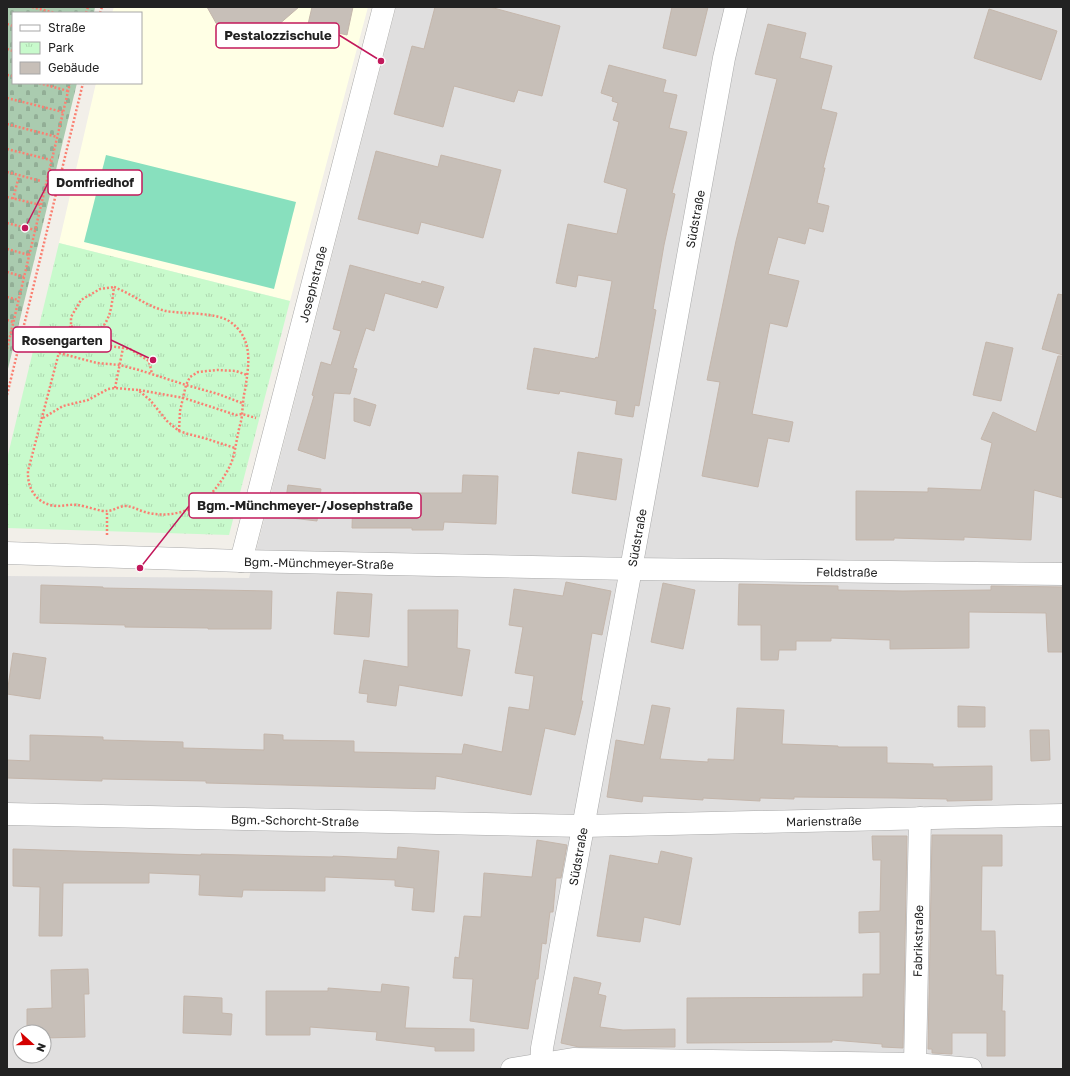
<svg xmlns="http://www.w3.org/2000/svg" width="1070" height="1076" font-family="'Golos Text',sans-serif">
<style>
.residential{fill:#e0dfdf;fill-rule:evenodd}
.education{fill:#ffffe5}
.cemetery{fill:url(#cemetery-stones)}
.park{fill:url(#park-tufts)}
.pitch{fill:#88e0be}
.building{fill:#c7bfb8;stroke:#c4b6ab}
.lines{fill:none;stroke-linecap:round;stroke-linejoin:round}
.minor-casing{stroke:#a9a9a9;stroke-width:23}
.path{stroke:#fa8072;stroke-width:2.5;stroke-dasharray:2 2;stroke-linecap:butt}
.minor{stroke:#fff;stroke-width:22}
.labels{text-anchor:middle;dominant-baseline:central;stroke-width:3;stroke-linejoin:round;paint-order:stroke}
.street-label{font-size:12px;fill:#222;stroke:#fff}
.leader{fill:none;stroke:#c2185b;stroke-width:1.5}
.callout-dot{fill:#c2185b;stroke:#fff;stroke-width:1.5}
.callout{fill:#fff;stroke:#c2185b;stroke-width:1.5}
.callout-label{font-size:13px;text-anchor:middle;font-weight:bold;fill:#222}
</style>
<defs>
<pattern id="cemetery-stones" width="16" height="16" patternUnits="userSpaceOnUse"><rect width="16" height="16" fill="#aacbaf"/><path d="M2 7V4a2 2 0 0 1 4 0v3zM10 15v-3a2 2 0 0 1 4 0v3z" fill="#92ae96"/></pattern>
<pattern id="park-tufts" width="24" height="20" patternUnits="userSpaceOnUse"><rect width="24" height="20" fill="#c8facc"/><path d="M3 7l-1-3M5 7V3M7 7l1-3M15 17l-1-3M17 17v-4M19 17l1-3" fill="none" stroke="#acd6af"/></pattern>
</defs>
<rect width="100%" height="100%" fill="#f2efe9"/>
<path class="residential" d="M396,7H1063V1069H7V576L249,578ZM20,1032H44V1056H20Z"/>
<path class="education" d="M114,7H368L290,301L59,243L96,83H141V13H112Z"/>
<path class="cemetery" d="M7,7H95L94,13H13V83H77L7,373Z"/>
<path class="park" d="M59,243L290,301L229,535L7,528V459Z"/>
<path class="pitch" d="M106,155L296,202L274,289L84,242Z"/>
<path class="building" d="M207,7H299L270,32L262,36L245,39L229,34L222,30L216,23Z
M312,7H353L347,35L325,30L323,37L306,33Z
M435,7H490L560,26L542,96L518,90L514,102L454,86L443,127L394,114L412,46L424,49Z
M672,7H708L696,56L663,48Z
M989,9L1057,31L1041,80L974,58Z
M768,24L806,33L800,58L832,66L821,109L837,113L823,168H825L817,203L829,206L823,232L809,228L805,244L778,237L768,274L799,281L787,327L770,323L752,414L793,422L789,442L768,438L758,487L702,476L720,382L707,380L736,241L777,79L755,74Z
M609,65L666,80L663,92L677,95L669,128L687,132L672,193L675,194L664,245L653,309L656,310L639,406L635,405L633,417L615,414L617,401L560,391L559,394L527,389L534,348L595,359L596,357L598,358L612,281L578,275L576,287L556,283L568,224L617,234L627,189L604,182L619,122L613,120L618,103L612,101L613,97L601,93Z
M376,151L438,167L441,155L501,170L483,238L421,222L418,234L358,219Z
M350,265L421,284L422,281L444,287L437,308L385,293L374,331L366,328L353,368L357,369L350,394L334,393L325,459L298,450L314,396L312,395L321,362L331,365L341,331L333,329Z
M1058,294L1063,295V355L1042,349Z
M986,342L1013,348L1001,401L973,395Z
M1058,356H1063V498L1034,490L1031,540L964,537V540L894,538V540H856V491L928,492V488L981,490L992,443L981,439L993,412L1036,432Z
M354,398L376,405L370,426L354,421Z
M578,452L622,459L616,500L572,493Z
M463,475L498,476L496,524L444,522L443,530H412V528H352L353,493L415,501L417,493H462Z
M288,485L321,489L317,521L283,517Z
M566,582L611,591L602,635L592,633L581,701H583L575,735L545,728L531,795L436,776L435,789L206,783V781L102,779V781L7,778V760L30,761V735L103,737V740L183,742V748L264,750V734L283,735V740L354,741V752L462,754L464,744L502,752L509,707L529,710L534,676L515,673L523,627L509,625L514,589L563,596Z
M663,583L695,590L683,649L651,642Z
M739,584L838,586V590L903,591L991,590V586L1063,587V652H1048L1046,613L969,612V648L890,649V640L831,638V641H796V650H779L778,660H761V625H738Z
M41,585L103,587V588L272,591L271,629H208V628L125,627V625L40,623Z
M337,592L372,594L369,637L334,634Z
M408,610H458L457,648L470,650L462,696L399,685L396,706L367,702L368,694L359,693L364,660L408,667Z
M13,653L46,658L40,699L7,694Z
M652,705L670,708L660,759L708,762V759L734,760L737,708L784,710L782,744L838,746V747H887V763L933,764V767L992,766V800L947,801V799L895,798L794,797V799L760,798V801L703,798V800L643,796L642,802L607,797L616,740L644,745Z
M958,706L985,707V727H958Z
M1030,730H1049L1050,760L1031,761Z
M932,835H1002V866H982L981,931H995L996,975H1003L1002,1011H1005V1056H987V1033H952V1054L932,1053V1049H928Z
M872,836H907L903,1048L882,1047V1044L832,1040V1042L687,1043V998L863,997V974H880V932L859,933V912L880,911L881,860H873Z
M537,840L567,845L561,878H556L553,912H550L546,944L542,943L538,979H536L528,1029L470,1021L473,979L453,978L455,957L459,958L464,916L481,917L484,873L532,877Z
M398,847L439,851L434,912L412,910L414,888L395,886V880L325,877V891L243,890L242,897L199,895L200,875L149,873V883H63L62,936H39L40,887L13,886V849L201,855V854L333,857V856L397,859Z
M661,851L692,858L680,925L644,917L640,942L597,936L610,855L658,864Z
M88,969L89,994H84L85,1037L44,1038V1032H27V1009L52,1008L51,970Z
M574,977L601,983L598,994L606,996L600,1027L623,1030L675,1029V1047H579L561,1043Z
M382,984L409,987L405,1028L474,1029V1051H435V1047L376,1040L377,1032L310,1027V1035H266V991H328V988L381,992Z
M184,996L222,998V1013L232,1014L231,1035L183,1033Z"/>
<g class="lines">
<defs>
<g id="minor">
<path id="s1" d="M7,553L241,561L631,569L1063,574"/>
<path id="s2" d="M241,561L384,7"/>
<path id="s3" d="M7,814L584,826L1063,815"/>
<path id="s4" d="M915,1064L920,818"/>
<path d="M512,1069L573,1059L915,1064L971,1069"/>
<path id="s5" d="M541,1069L542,1048L631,569L724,58L736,7"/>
</g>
</defs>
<use href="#minor" class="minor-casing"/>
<path class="path" d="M32,7L55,13
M86,13L88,7
M100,13L102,7
M7,24L13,26
M7,49L13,51
M7,75L13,76
M39,83L68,91
M7,98L63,112
M7,124L57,137
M7,149L51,160
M7,172L41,181
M7,197L41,205
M13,199L19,176
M7,223L35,230
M7,249L29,255
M7,272L24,277
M114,287C132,294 148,307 166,311C183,314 214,312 229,321C254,338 249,364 245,390C243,398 243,405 242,414C242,420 239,427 238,434C236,443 235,452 232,461C227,474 217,488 207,498C191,513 165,518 145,512C138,510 132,506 125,506C119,506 113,511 107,511C101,512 86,506 78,505C71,504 64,506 57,506C38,505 27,490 28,471L63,337L71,326V317L81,300L100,289Z
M7,297L18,300
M7,320L13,322
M71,326L110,346L130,349L149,361L152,374
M93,337C111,321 111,311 114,287
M7,349L70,83
M59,353L97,363L120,365L139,370L186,385L218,394L242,403
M115,388L123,348
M139,390L184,398L236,415L242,414L256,418
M7,395L83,83
M43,418L63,406L88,400L108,389L115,388L138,390L150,400L167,421L179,431L188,434L204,438L235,448
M179,431L180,411L186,385L190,377L198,372L217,370L236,371L247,375
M107,535V511"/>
<use href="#minor" class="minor"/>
</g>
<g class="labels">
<g class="street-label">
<text stroke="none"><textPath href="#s5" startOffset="864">Südstraße</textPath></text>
<text stroke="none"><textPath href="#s2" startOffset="286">Josephstraße</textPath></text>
<text stroke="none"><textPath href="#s5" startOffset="540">Südstraße</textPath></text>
<text stroke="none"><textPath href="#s1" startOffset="312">Bgm.-Münchmeyer-Straße</textPath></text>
<text stroke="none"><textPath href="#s1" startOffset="840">Feldstraße</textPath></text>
<text stroke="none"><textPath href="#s3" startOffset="288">Bgm.-Schorcht-Straße</textPath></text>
<text stroke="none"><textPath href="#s3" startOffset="817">Marienstraße</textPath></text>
<text stroke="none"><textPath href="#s5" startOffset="216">Südstraße</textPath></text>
<text stroke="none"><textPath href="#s4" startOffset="123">Fabrikstraße</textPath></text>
</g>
</g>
<path class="leader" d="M381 61L339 35M25 228L48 183M153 360L111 340M140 568L189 506"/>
<g class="callout-dot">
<circle cx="381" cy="61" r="4"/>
<circle cx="25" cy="228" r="4"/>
<circle cx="153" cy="360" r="4"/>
<circle cx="140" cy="568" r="4"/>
</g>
<g class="callout">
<rect x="216" y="23" width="123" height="25" rx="4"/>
<rect x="48" y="170" width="94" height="25" rx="4"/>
<rect x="13" y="327" width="98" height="25" rx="4"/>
<rect x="189" y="493" width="232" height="25" rx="4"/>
</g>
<g class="callout-label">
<text x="278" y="40">Pestalozzischule</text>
<text x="95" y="187">Domfriedhof</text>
<text x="62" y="345">Rosengarten</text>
<text x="305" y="510">Bgm.-Münchmeyer-/Josephstraße</text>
</g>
<rect width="1070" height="1076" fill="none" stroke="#222222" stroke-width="16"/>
<rect x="12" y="12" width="130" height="72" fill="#ffffff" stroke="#a7a7a7"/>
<rect x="20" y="25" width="20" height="6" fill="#ffffff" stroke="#a7a7a7"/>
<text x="48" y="32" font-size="12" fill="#222222">Straße</text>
<rect x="20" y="42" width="20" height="12" fill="url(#park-tufts)" stroke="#a7a7a7"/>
<text x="48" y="52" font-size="12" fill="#222222">Park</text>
<rect x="20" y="62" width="20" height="12" fill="#c7bfb8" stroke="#a7a7a7"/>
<text x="48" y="72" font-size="12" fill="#222222">Gebäude</text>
<g transform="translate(32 1044) rotate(111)"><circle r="19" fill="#ffffff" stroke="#a7a7a7"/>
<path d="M0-3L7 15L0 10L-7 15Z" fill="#d40000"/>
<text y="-6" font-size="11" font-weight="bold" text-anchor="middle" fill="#222222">N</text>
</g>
</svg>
